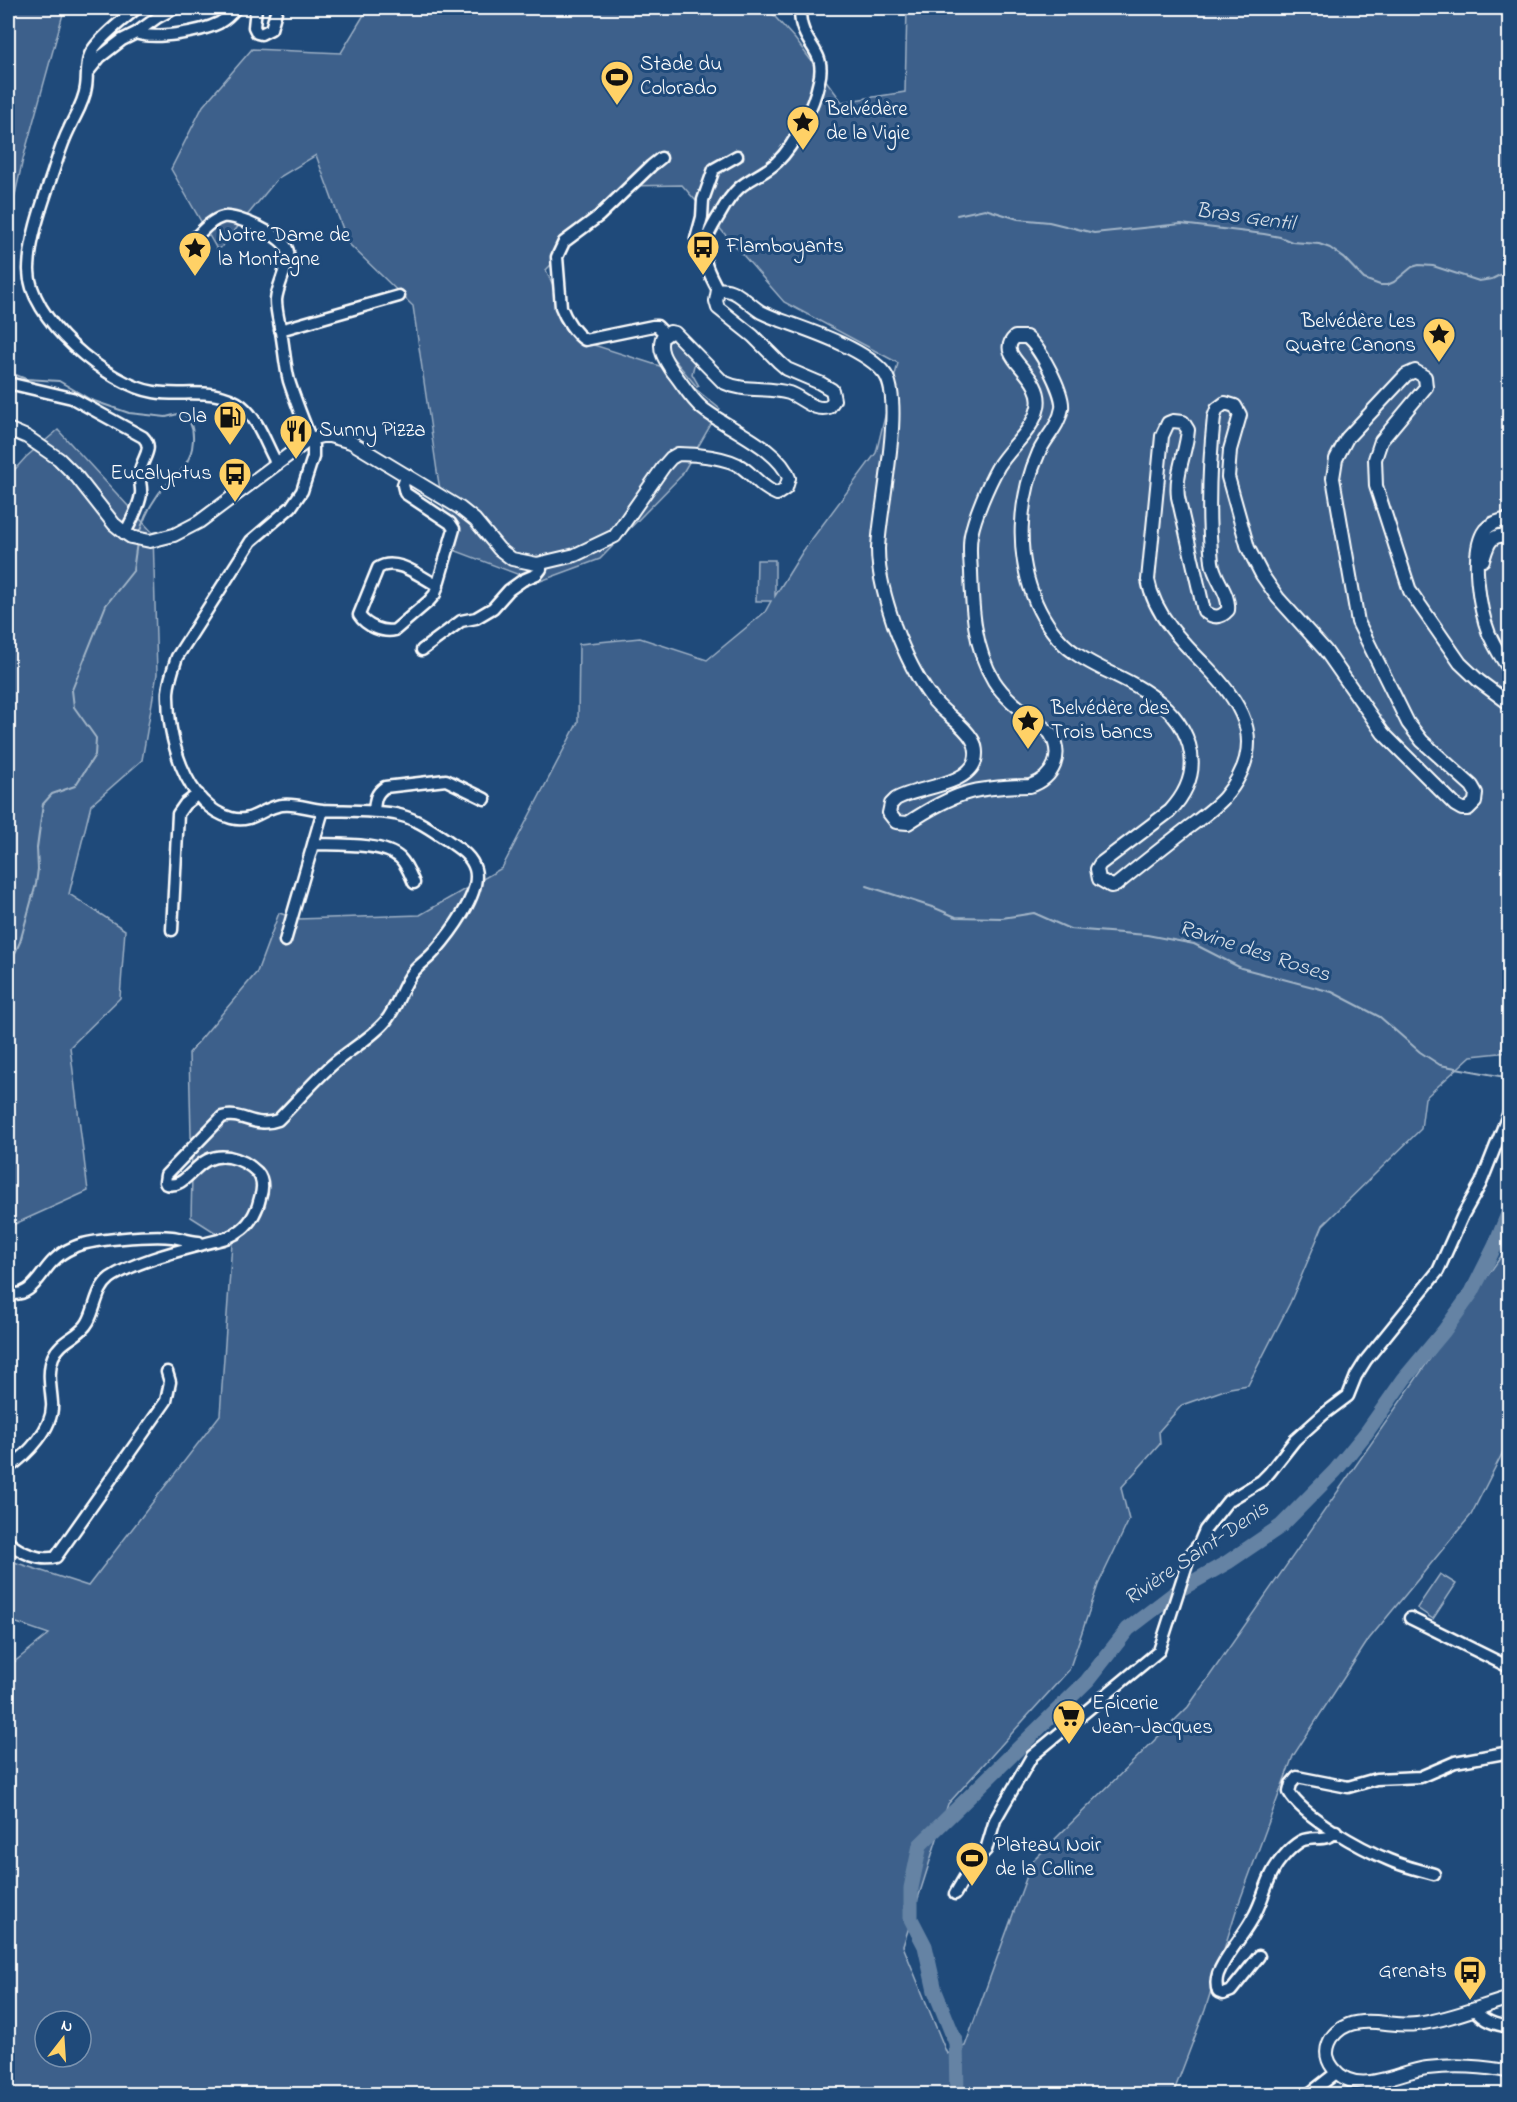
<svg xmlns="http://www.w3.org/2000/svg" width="1517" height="2102" font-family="'Indie Flower',sans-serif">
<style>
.green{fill:#3c618b;stroke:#9eb0c5;stroke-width:1.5;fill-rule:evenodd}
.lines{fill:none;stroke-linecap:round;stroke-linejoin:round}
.stream{stroke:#a3b5c8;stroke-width:2}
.river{stroke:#6583a4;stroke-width:15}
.minor-casing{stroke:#fff;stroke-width:15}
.major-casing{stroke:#fff;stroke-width:16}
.minor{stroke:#1f4a7a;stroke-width:10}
.major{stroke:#1f4a7a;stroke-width:12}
.labels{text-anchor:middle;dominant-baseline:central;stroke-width:6;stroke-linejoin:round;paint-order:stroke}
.poi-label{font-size:21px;fill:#fff;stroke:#1f4a7a;text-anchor:start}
.water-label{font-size:22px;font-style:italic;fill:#d8e0e8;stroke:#1f4a7a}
</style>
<rect width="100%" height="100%" fill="#1f4a7a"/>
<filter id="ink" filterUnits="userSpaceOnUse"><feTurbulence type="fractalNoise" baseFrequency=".0167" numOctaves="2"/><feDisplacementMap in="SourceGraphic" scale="12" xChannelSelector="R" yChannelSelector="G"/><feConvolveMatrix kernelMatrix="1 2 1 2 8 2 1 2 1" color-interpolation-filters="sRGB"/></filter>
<g filter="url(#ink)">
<path class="green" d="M8,8H58L63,14L23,159L8,226Z
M368,8H767L795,39L842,102L905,92L907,8H1509V1052L1471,1056L1425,1098L1421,1129L1323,1225L1290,1303L1248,1385L1230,1388L1182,1405L1159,1431L1160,1444L1121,1488L1129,1520L1098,1585L1069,1670L948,1804L903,1946L947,2054L965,2046L1032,1862L1188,1707L1509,1245V1440L1471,1515L1369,1639L1293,1756L1236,1911L1205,2010L1173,2094H8V1667L49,1634L8,1620V1560L88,1586L220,1415L232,1243L191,1217L192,1176L189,1053L257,972L279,913L298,919L420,915L502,868L578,722L579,644L640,638L707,660L765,612L771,601H756L757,560H775V596L803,551L876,453L898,363L784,302L682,185L627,186L546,270L578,340L672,370L720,409L681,476L600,559L538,582L451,549L438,478L413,306L348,243L316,155L278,178L218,251L171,169L203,106L252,49L341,53ZM45,2021H81V2057H45Z
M671,340H674L695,361L692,374L699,386L697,387L667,351L668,343Z
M58,430L153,533L157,674L142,760L91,805L69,894L125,930L120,998L70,1047L88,1191L8,1227V477L26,457Z
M1440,1574L1456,1584L1433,1619L1417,1608Z"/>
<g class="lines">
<path class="stream" d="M8,37L13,15L11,8
M957,215L985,209L1018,219L1049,222L1094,233L1181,224L1264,234L1280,237L1292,242L1319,244L1330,248L1344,258L1364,279L1380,285H1387L1394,282L1412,267L1419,265L1433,266L1479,281L1492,279L1510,270
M8,372L26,379L59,381L91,400L129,413L166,417L182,413C199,425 194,454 183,468C175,478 164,485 157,496C149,507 143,521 139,534
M867,886L935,908L956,917L1002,918L1034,913L1070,929L1147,935L1194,944L1241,968L1332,992L1380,1017L1420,1052L1440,1065L1510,1078
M8,966L10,964L20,942L36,884L38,869L37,848L43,804L52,794L75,786L95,755L96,738L74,707L72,690L106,605L133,571L137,542"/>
<path class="river" d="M957,2094L956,2043L935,1991L925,1946L911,1919V1888L920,1845L1087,1681L1128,1629L1179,1590L1228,1562L1281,1526L1335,1471L1366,1433L1404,1379L1444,1331L1472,1292L1495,1246L1510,1209"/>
<defs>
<path id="minor" d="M137,8C123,20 105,33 94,48C85,59 88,74 86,87C84,103 75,115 69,129C62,143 58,157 53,172C43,202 30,236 29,268C27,318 108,385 154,392C183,397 216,386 242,406C259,420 266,445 277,464
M256,8L254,27L257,33L261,34L271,29L277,8
M136,33C154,40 201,32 219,23C226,19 231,14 236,8
M87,73L100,57L122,40L136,33L158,17L175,8
M661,158L651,166L599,216L564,242L557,257L561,307C565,318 575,334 585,340L653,326H657L665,334
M704,245L696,239L702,217L703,200L714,169L737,156
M718,290C699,255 699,248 720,214C725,205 731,195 739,188C750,178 766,173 777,162C795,145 814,106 819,81C826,53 808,48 802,26C800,20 800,13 800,8
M280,330L399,296
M8,383L72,398L143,437C154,448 143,457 140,471C138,478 142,486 141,494C139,508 131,521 125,533
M407,475L403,485L405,493L450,523L454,529L435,594L429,601L395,630C383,633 366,626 359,615L378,568C396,556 421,577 438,586
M422,650L461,621L476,618L493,608L509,590L523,580L537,574L541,569V563
M374,811C375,800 375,794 385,787L446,780L485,799
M313,844C336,845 383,842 400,858C407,865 410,874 414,883
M172,930L178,814L185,804L198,794
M285,941L323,810
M8,1293C31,1299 39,1275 53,1261C58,1256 65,1251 72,1248C87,1239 153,1235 172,1237C181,1238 190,1242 199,1242
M8,1468C27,1455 54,1428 52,1403C51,1388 47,1372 53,1357C61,1339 80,1337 88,1322C96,1308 96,1289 110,1278C132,1263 173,1252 200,1245C215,1240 229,1240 242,1229C251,1222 258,1209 260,1198C263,1189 264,1180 257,1172C250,1165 239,1159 229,1157C195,1151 190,1190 166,1184L165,1182L166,1175L222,1117C242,1111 254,1129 278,1120C296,1102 313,1082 332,1065C349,1050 370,1039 385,1022C398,1007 401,986 414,971C420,964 428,959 434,952C449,935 482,893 475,869C471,855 458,848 447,840C430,829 416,818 395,814C371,810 347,811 323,810C309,809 296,803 282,805C263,807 253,824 231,818C184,805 167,735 168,692C169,680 173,669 177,657L251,541L291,507L302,491L313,457V446C305,424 296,403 289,381C285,366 284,348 281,332C279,321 276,311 276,300C277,286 290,263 288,252C287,237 236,214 223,217C211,220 202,231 194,239
M8,1542C20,1552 40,1562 56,1557L166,1401L170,1382L167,1372
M1410,1618L1505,1665L1510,1662
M1434,1874C1419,1870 1403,1866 1389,1860C1362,1849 1303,1817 1289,1792L1291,1784L1297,1777L1348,1787L1376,1779L1420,1777L1455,1762L1510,1752
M955,1894L972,1865L986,1850L995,1820L1032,1756L1159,1651L1190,1555L1199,1544L1205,1530L1228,1501L1261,1481L1269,1473L1295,1440L1324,1414L1348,1396L1356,1376L1366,1360L1438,1271L1463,1215L1481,1183L1510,1110
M1259,1956L1231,1991L1223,1994L1218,1992C1216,1986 1216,1980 1218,1974C1226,1953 1245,1935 1255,1914C1265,1895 1268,1872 1284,1856C1288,1851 1296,1844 1301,1841C1314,1835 1326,1843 1336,1831
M1474,2009C1483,2021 1495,2025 1510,2027
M1309,2094L1336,2073"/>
<path id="major" d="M8,429L27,437L59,459L77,477L114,524L125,533L131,537L150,541L174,535L199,522L310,439L326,435L351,442L460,508L475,520L499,549L512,559L537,564L575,555L615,536L664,466L671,458L678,454C695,454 729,457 743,468C755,477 763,489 777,494L786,488L789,478C779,448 726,428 702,408C691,399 682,383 673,372C666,361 658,351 662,338L670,332L675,333L723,382C746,393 767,386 789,393C803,398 814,412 829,407L834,400L832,390L820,383L787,369L779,362L753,336L718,308L716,301L718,290C734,286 748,304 761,312C769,316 777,319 786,322C814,332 867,350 885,374C905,402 879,511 878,549C878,575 886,601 894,625C903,649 915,676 931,697C942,713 962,722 972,739C976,745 977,754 975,761C967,786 916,787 896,799L891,804L889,813L896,822L908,823C955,792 974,787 1030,786C1054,778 1064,755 1050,733C1031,716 1008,703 994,681C974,648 972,608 971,571C970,559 969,546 971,535C975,515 988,485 998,467C1010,447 1033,431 1038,407C1045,374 993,357 1015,337H1026C1039,345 1064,393 1062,408C1059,426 1046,437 1039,452C1018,499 1015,555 1036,603C1044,621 1058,642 1075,653C1096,668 1121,676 1143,690C1189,719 1211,767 1170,811L1100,864L1097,869L1099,879L1111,886L1116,885C1139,866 1162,848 1185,830C1198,820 1213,810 1224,798C1267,747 1247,708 1206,666C1182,642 1154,614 1148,580L1162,436L1168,423L1173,421L1183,422L1188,430C1186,453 1175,473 1178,497L1204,611C1213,618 1220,619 1228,610C1230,593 1214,579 1212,562C1207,514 1209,465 1214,417L1217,409L1225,403L1235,406L1240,415L1230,450L1228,477L1248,548L1262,575L1278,598L1325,650L1383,733L1455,805L1462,809H1468L1475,802L1476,793L1472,786L1422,741L1408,723L1358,622L1333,478L1336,459L1347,438L1406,375L1415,371L1425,377L1426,387L1381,441L1375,459L1376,486L1410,591L1460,663L1479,681L1510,704
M1510,519C1501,520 1491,523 1485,530C1469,551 1480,611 1489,634C1495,647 1502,659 1510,670
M1483,560C1487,548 1489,534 1505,536L1510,539
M1510,1998C1479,2007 1448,2020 1417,2024C1395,2027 1369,2017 1348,2025C1340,2028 1332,2035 1329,2043C1325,2053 1327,2060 1333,2068C1357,2099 1398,2071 1427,2068C1453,2065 1485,2066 1510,2072"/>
</defs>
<use href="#minor" class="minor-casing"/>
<use href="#major" class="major-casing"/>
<use href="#minor" class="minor"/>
<use href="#major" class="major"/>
</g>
</g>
<defs>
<symbol id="stadium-pin" viewBox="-11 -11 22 30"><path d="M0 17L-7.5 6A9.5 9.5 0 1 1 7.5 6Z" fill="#ffd166" stroke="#1f4a7a"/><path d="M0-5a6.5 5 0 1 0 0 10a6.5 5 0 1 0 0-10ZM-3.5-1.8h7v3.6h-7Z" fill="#111"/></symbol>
<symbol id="sight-pin" viewBox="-11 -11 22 30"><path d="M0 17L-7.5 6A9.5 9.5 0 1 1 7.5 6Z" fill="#ffd166" stroke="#1f4a7a"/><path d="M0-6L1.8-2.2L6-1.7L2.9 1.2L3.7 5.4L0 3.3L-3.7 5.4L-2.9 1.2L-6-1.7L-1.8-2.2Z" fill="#111"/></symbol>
<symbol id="bus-pin" viewBox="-11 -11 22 30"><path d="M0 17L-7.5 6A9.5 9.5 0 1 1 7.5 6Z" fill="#ffd166" stroke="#1f4a7a"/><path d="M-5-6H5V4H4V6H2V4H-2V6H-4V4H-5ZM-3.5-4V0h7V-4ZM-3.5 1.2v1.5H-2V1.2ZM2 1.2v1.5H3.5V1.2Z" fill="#111"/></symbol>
<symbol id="fuel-pin" viewBox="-11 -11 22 30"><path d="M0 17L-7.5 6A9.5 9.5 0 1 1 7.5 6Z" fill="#ffd166" stroke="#1f4a7a"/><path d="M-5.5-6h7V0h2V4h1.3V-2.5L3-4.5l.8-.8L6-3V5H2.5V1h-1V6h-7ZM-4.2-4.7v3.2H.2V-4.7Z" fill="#111"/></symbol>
<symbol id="restaurant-pin" viewBox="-11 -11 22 30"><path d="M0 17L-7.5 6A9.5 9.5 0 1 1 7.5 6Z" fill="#ffd166" stroke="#1f4a7a"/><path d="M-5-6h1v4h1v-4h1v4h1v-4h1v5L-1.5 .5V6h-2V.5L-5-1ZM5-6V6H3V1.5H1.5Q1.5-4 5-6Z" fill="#111"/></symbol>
<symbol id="supermarket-pin" viewBox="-11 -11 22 30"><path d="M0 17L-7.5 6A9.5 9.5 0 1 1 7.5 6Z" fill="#ffd166" stroke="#1f4a7a"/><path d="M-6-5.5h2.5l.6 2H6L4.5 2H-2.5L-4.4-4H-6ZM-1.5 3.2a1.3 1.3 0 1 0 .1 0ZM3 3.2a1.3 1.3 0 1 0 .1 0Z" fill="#111"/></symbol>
</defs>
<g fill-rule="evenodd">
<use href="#stadium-pin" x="598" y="58" width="38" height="52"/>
<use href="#sight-pin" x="784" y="103" width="38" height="52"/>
<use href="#bus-pin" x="684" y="228" width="38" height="52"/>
<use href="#sight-pin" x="176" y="229" width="38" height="52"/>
<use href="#sight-pin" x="1420" y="315" width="38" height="52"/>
<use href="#fuel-pin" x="211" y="398" width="38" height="52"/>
<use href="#restaurant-pin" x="277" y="412" width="38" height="52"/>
<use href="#bus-pin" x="216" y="455" width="38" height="52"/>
<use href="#sight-pin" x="1009" y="702" width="38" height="52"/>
<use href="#supermarket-pin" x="1050" y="1697" width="38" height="52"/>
<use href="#stadium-pin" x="953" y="1839" width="38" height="52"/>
<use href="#bus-pin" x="1451" y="1953" width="38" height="52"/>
</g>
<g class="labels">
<g class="poi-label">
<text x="640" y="65">Stade du<tspan x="640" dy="24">Colorado</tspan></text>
<text x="826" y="110">Belvédère<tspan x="826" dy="24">de la Vigie</tspan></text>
<text x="218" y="236">Notre Dame de<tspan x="218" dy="24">la Montagne</tspan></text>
<text x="726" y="247">Flamboyants</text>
<text x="1416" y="322" text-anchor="end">Belvédère Les<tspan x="1416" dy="24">Quatre Canons</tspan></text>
<text x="207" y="417" text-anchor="end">Ola</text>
<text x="319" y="431">Sunny Pizza</text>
<text x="212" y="474" text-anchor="end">Eucalyptus</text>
<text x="1051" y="709">Belvédère des<tspan x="1051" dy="24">Trois bancs</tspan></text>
<text x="1092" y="1704">Epicerie<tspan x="1092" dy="24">Jean-Jacques</tspan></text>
<text x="995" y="1846">Plateau Noir<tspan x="995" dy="24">de la Colline</tspan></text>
<text x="1447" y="1972" text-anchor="end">Grenats</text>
</g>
<g class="water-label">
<text transform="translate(1245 218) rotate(8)">Bras Gentil</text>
<text transform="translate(1254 952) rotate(18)">Ravine des Roses</text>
<text transform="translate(1197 1554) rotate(-34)">Rivière Saint-Denis</text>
</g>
</g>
<rect width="1517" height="2102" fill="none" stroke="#1f4a7a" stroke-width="30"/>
<rect x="15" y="15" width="1487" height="2072" fill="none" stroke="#fff" stroke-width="2" filter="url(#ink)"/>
<g transform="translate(63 2039) rotate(17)"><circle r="28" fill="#1f4a7a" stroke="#7992af" stroke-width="1.5"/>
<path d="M0-4.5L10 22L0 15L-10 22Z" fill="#ffd166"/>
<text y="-9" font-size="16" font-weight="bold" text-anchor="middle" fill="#ffffff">N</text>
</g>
</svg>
